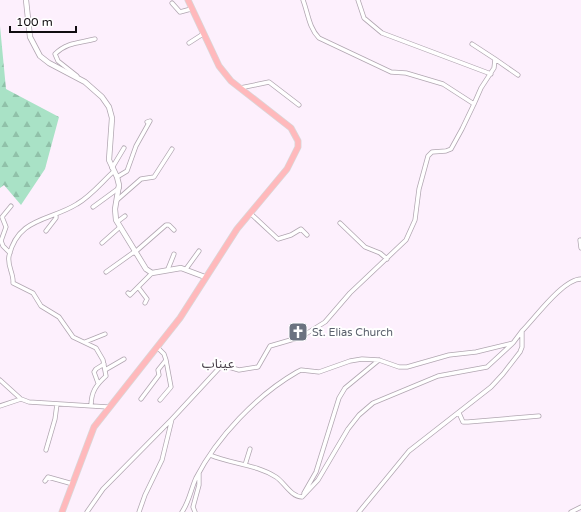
<svg xmlns="http://www.w3.org/2000/svg" width="581" height="512" font-family="'Varela Round','Noto Sans Arabic',sans-serif">
<style>
.forest{fill:url(#forest-firs)}
.lines{fill:none;stroke-linecap:round;stroke-linejoin:round}
.minor-casing{stroke:#b1a6b1;stroke-width:5}
.tertiary-casing{stroke:#b1a6b1;stroke-width:6}
.primary-casing{stroke:#d9d8d9;stroke-width:7}
.minor{stroke:#fff;stroke-width:3.5}
.tertiary{stroke:#fff;stroke-width:4.5}
.primary{stroke:#ffb9bc;stroke-width:5.5}
.labels{text-anchor:middle;dominant-baseline:central;stroke-width:4;stroke-linejoin:round;paint-order:stroke}
.worship-label{font-size:11px;fill:#5b616d;stroke:#fff;text-anchor:start}
.quarter-label{font-size:13px;fill:#483f49;stroke:#fff}
</style>
<defs>
<pattern id="forest-firs" width="22" height="20" patternUnits="userSpaceOnUse"><rect width="22" height="20" fill="#a9e2c6"/><path d="M5 1l3.5 6h-7zM16 11l3.5 6h-7z" fill="#90c1a9"/></pattern>
</defs>
<rect width="100%" height="100%" fill="#fdf0fd"/>
<path class="forest" d="M0,26L6,89L59,117L45,169L21,205L4,185L0,188Z"/>
<g class="lines">
<defs>
<path id="minor" d="M303,0C308,13 309,28 319,38L391,72L406,73L443,84L474,104L481,88L494,68L495,59L472,44
M358,0L364,18L382,33L491,74
M172,3L180,12L191,9
M189,43L203,34
M495,59L518,75
M77,76L58,61L55,54C67,42 80,43 95,39
M240,88L269,82L299,105
M112,168L124,148
M117,177L127,171L136,146L150,121L147,122
M117,200L141,179L154,177L172,149
M93,207L119,188
M250,213L278,239L291,235L301,229L307,235
M117,222L125,216
M340,223L365,247L380,253L387,259
M46,231L56,218V214
M580,240L581,248
M102,243L120,227
M10,253L3,246L1,241L6,227L2,217L11,206
M134,253L166,225H169L174,230
M168,269L174,254
M186,269L199,251
M106,272L134,252
M138,287L147,299L145,303
M128,293L130,295L152,273
M85,342L105,334
M105,370L124,359
M0,380L21,399L29,402L108,407
M98,383L94,372L96,369L104,364
M141,399L159,375L158,370L166,360L164,354L157,347
M160,400L171,387L166,360
M0,406L21,399
M91,406C91,392 96,385 106,376L103,360L96,348L73,337L59,317L41,306L33,293L13,283C14,274 7,266 9,256C18,217 50,221 77,204C91,196 102,182 114,171
M459,413L463,422H468L539,416
M172,419L222,365L239,370L258,367L270,346L301,337L325,322L350,293L406,240L415,220L419,189L428,156L432,152L446,151L451,149L462,129L474,104
M46,450L55,419L57,404
M210,455C231,464 256,464 276,477C284,482 291,497 302,497L318,480L348,429L359,415L373,403L438,376L487,367L512,344
M245,465L250,449
M45,481L48,477L73,484
M304,493L316,472L339,398L345,388L379,360
M87,512L103,489L172,419L162,460L145,495L139,512
M182,512C189,502 191,489 196,478C217,437 257,395 297,372L301,370L319,372L350,361L362,359L379,360L399,367H407L449,355L476,352L513,343L522,331
M195,512L193,507L199,485V473
M359,512L409,451L491,387L503,374L520,352L522,347V331C535,318 563,279 581,279
M571,512L581,507"/>
<path id="tertiary" d="M26,0L30,37L40,56L49,63L85,82L102,97L109,107L112,118L109,160L117,177L119,185L115,209L116,220L146,269L152,273L181,268L205,277"/>
<path id="primary" d="M62,512L94,427L180,318L237,229L287,169L298,147V141L291,128L231,81L219,66L188,0"/>
</defs>
<use href="#minor" class="minor-casing"/>
<use href="#tertiary" class="tertiary-casing"/>
<use href="#primary" class="primary-casing"/>
<use href="#minor" class="minor"/>
<use href="#tertiary" class="tertiary"/>
<use href="#primary" class="primary"/>
</g>
<defs>
<symbol id="church-square" viewBox="-11 -11 22 22"><rect x="-9" y="-9" width="18" height="18" rx="4" fill="#6b7280" stroke="#fff"/><path d="M-1.2-6h2.4v3.5h3.3v2.4h-3.3V6h-2.4V-.1h-3.3v-2.4h3.3Z" fill="#fff"/></symbol>
</defs>
<g fill-rule="evenodd">
<use href="#church-square" x="287" y="321" width="22" height="22"/>
</g>
<g class="labels">
<g class="worship-label">
<text x="312" y="332">St. Elias Church</text>
</g>
<g class="quarter-label">
<text x="218" y="364">عيناب</text>
</g>
</g>
<path d="M10 26v6h66v-6" fill="none" stroke="#100c10" stroke-width="2"/>
<text x="16" y="26" font-size="12" fill="#100c10" stroke="#ffffff" stroke-width="3" paint-order="stroke">100 m</text>
</svg>
